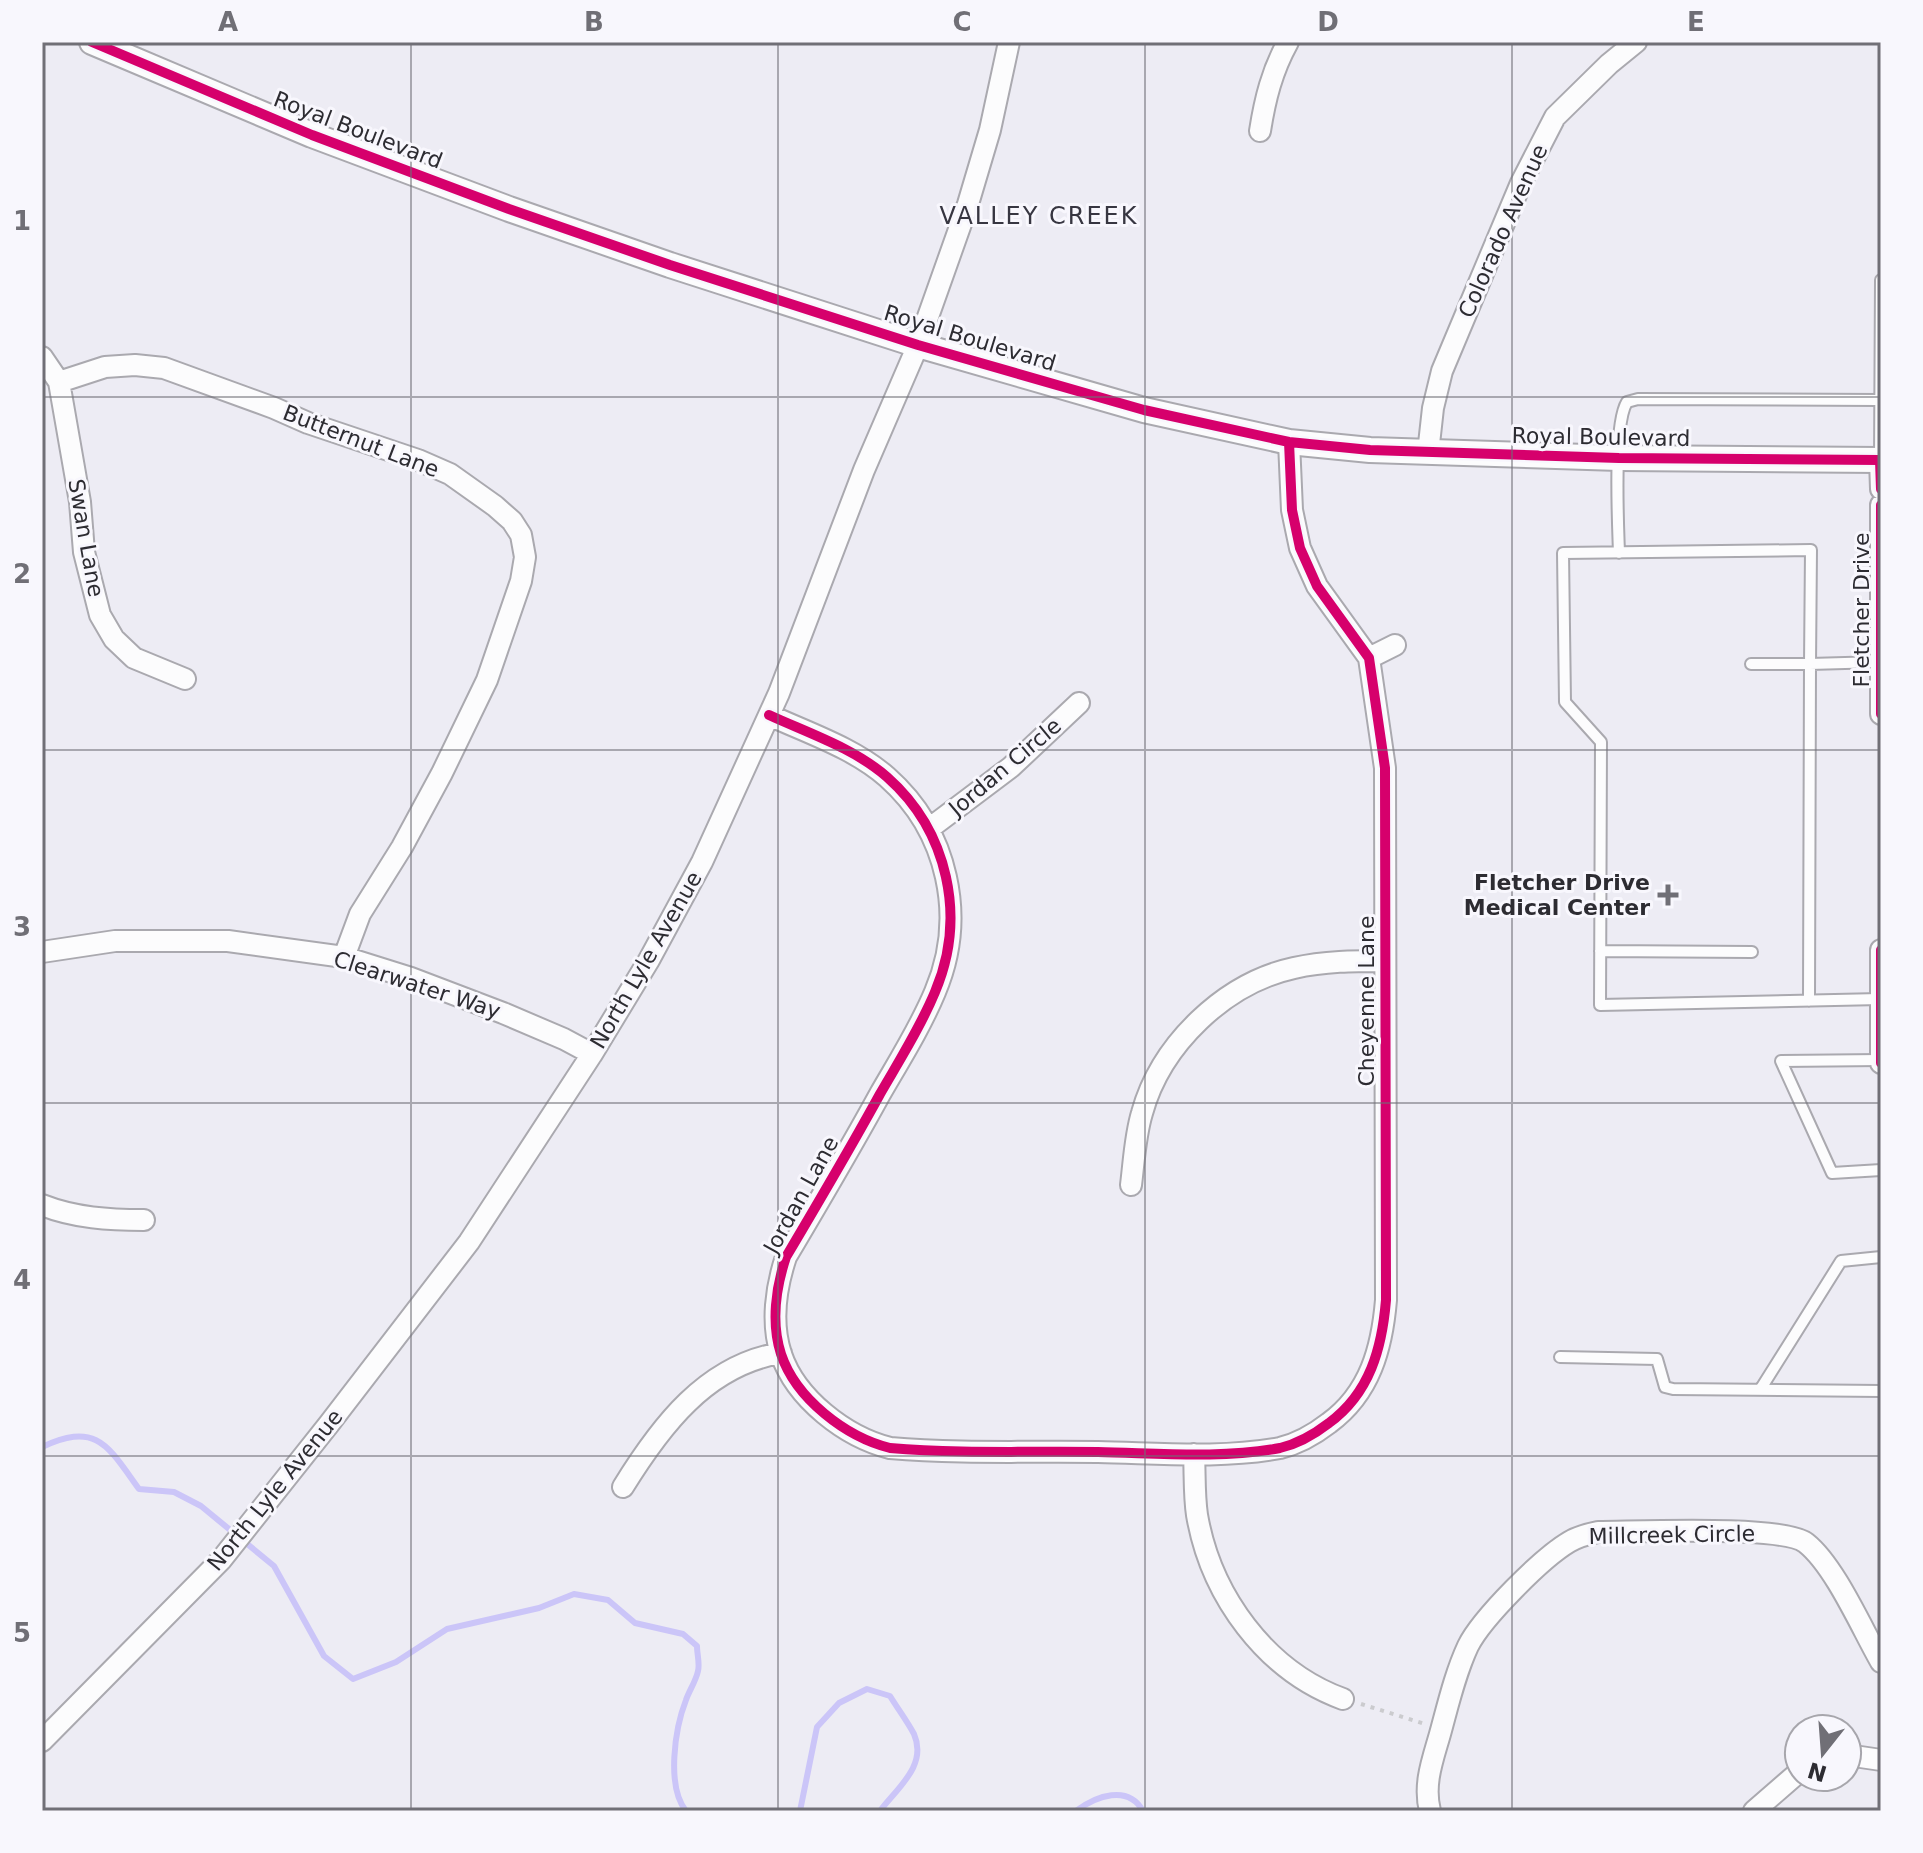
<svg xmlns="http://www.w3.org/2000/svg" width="1923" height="1853" font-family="'DejaVu Sans',sans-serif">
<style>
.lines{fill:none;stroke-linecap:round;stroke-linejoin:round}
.stream{stroke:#cbc5f8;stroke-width:6}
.service-casing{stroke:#aaa9af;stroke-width:14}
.minor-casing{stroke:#aaa9af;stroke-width:24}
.tertiary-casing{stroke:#aaa9af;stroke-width:28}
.path{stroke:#cbcbce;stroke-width:4;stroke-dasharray:4 6;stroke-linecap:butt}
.service{stroke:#fcfcfd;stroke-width:10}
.minor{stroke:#fcfcfd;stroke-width:20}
.tertiary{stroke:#fcfcfd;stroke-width:24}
.cycleway-casing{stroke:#f8f7fd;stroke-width:15}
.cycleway{stroke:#d6006c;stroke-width:10}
.grid{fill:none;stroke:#706f76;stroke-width:2;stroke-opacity:0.55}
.poi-dot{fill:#706f76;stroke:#f8f7fd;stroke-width:3}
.labels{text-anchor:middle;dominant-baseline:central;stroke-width:6;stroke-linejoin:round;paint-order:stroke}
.street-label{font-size:22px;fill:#2d2c32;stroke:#f8f7fd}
.poi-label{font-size:22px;font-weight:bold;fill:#2d2c32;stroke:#f8f7fd;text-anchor:end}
.neighbourhood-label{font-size:24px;letter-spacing:2px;fill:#373641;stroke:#f8f7fd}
.neatline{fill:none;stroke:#706f76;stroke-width:3}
.grid-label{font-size:26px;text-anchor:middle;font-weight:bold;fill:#706f76}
</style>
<rect width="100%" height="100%" fill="#edecf4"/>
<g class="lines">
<path class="stream" d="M42,1447C97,1421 108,1446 139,1489L174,1492L201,1506L274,1566L324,1656L353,1679L396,1662L447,1629L539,1608L574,1594L608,1600L635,1623L683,1634L697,1646C697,1654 700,1664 698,1671C696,1681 689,1691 686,1700C675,1728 666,1786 686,1811
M800,1811L817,1727L839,1703L867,1689L890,1696C898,1709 907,1721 914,1734C928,1766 896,1789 880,1811
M1076,1811C1096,1796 1128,1784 1143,1811"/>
<defs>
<path id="service" d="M1880,460L1881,280
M1619,553C1618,522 1613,424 1627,402L1638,399L1879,400
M1880,662L1810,664L1811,550L1563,553L1565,702L1601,742L1600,1005L1880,999
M1751,664H1810L1809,1001
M1600,951L1752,952
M1881,1060L1781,1061L1832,1173L1881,1170
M1560,1357L1657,1359L1665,1387L1673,1389L1881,1391
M1760,1390L1841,1261L1881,1257"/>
<path id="minor" d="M1260,131C1265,99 1272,71 1288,42
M42,357L59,382L80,502L84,552L100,615L114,639L134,658L185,679
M59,382L105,367L135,365L164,368L274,408L308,423L418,460L450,474L495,506L512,521L521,535L525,557L521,581L487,680L442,773L402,847L360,914L344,957
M1428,453L1433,408L1442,371L1521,183L1555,117L1609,64L1636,42
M1880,460L1881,489
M1881,505V714
M1369,658L1395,645
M769,715C808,733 854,748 887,777C948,831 967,917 935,992C920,1028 899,1061 880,1094C850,1149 818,1203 786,1257C776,1287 771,1323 781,1354C796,1399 846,1437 890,1448C959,1454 1029,1451 1098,1452C1157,1453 1221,1459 1280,1448C1297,1444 1316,1433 1329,1423C1370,1393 1382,1348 1386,1300L1385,768L1369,658L1317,586L1300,548L1292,510L1289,442
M930,828L1011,767L1079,703
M1881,950V1063
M42,952L115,941H228L344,957L411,978L503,1013L564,1039L592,1054
M1131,1185C1134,1161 1135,1136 1142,1113C1161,1044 1225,983 1294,968C1325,961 1354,961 1385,961
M42,1205C75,1218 109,1220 144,1220
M1194,1454C1195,1474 1194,1495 1197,1515C1211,1596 1266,1671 1343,1699
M623,1487C660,1427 706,1365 781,1353
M42,1741L221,1560L329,1424L469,1242L592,1054L649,960L702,862L779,693L864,470L918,345L968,204L990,130L1009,42
M1847,1755L1881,1760
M1430,1811C1423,1784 1433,1759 1440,1734C1448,1705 1455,1674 1468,1646C1482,1618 1542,1558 1569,1542C1579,1536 1588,1534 1598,1532C1635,1532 1784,1525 1806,1543C1835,1566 1862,1629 1881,1662
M1754,1811L1799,1772"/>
<path id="tertiary" d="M92,42L312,135L509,209L670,265L918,345L1144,410L1289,442L1370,450L1619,458L1881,460"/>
</defs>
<use href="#service" class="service-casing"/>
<use href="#minor" class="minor-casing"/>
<use href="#tertiary" class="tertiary-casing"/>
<path class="path" d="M1361,1704L1425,1724"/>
<use href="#service" class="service"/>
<use href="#minor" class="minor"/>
<use href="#tertiary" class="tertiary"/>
<defs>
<path id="cycleway" d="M92,42L312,135L509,209L670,265L918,345L1144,410L1289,442L1370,450L1619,458L1880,460L1881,489
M1881,505V714
M769,715C808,733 854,748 887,777C948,831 967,917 935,992C920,1028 899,1061 880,1094C850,1149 818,1203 786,1257C776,1287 771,1323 781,1354C796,1399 846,1437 890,1448C959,1454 1029,1451 1098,1452C1157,1453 1221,1459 1280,1448C1297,1444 1316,1433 1329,1423C1370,1393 1382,1348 1386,1300L1385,768L1369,658L1317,586L1300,548L1292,510L1289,442
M1881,950V1063"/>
</defs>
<use href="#cycleway" class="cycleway-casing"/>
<use href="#cycleway" class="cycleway"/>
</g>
<path class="grid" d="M411,42V1811M778,42V1811M1145,42V1811M1512,42V1811M42,397H1881M42,750H1881M42,1103H1881M42,1456H1881"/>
<path class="poi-dot" d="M1664 883h8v8h8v8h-8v8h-8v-8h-8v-8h8z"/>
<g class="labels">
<g class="street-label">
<text transform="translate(358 130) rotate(21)">Royal Boulevard</text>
<text transform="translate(1503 231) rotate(-66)">Colorado Avenue</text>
<text transform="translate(970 338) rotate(17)">Royal Boulevard</text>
<text transform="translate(1601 437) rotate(1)">Royal Boulevard</text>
<text transform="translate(361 441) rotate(21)">Butternut Lane</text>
<text transform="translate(86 538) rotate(80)">Swan Lane</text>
<text transform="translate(1861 610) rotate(-90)">Fletcher Drive</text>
<text transform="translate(1005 767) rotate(-40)">Jordan Circle</text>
<text transform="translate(646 960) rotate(-60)">North Lyle Avenue</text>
<text transform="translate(417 985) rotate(18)">Clearwater Way</text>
<text transform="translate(1366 1001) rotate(-90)">Cheyenne Lane</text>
<text transform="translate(801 1195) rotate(-61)">Jordan Lane</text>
<text transform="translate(275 1490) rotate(-51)">North Lyle Avenue</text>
<text transform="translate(1672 1535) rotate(-1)">Millcreek Circle</text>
</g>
<g class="poi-label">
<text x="1650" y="882">Fletcher Drive<tspan x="1650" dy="25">Medical Center</tspan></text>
</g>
<g class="neighbourhood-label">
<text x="1039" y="216">VALLEY CREEK</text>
</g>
</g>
<rect width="1923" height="1853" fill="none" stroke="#f8f7fd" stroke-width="88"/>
<g transform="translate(1823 1753) rotate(197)"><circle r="38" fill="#f8f7fd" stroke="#a7a6ac" stroke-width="2"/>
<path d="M0-6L14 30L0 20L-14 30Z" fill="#706f76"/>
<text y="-12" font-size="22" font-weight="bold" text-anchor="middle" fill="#2d2c32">N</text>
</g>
<rect x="44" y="44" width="1835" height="1765" class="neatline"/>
<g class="grid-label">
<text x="228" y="31">A</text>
<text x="594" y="31">B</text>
<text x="962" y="31">C</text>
<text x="1328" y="31">D</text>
<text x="1696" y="31">E</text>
<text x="22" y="230">1</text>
<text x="22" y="583">2</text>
<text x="22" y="936">3</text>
<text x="22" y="1289">4</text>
<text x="22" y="1642">5</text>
</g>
</svg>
